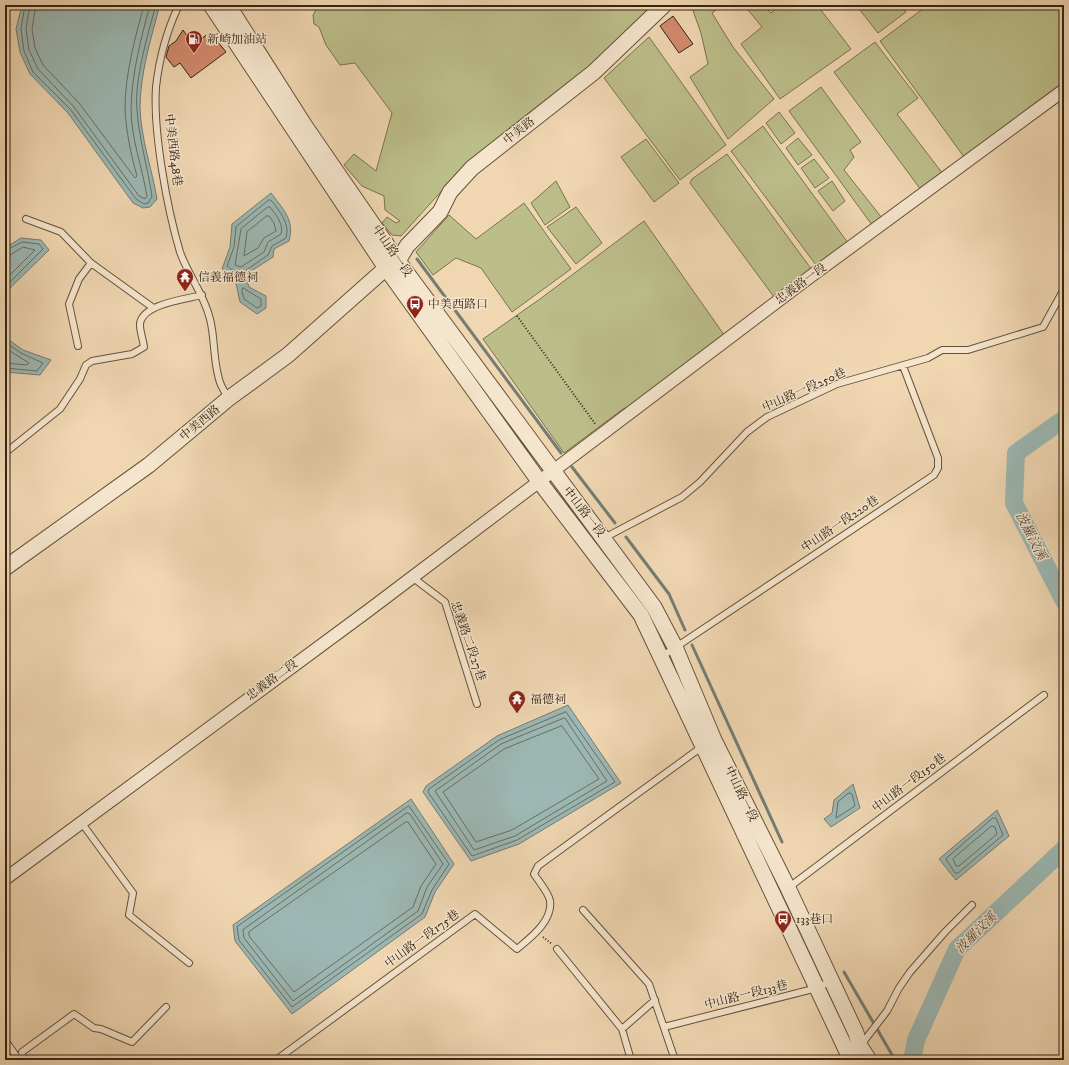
<svg xmlns="http://www.w3.org/2000/svg" width="1069" height="1065" font-family="'IM FELL DW Pica','Noto Serif TC',serif">
<style>
.green{fill:#bcbe8a;stroke:#79724e}
.water{fill:#9cb8b4;stroke:#737d74}
.lines{fill:none;stroke-linecap:round;stroke-linejoin:round}
.shore{stroke:#696e64;stroke-width:1}
.stream{stroke:#737d74;stroke-width:3}
.river{stroke:#9cb8b4;stroke-width:18}
.building{fill:#d38b6e;stroke:#362513}
.service-casing{stroke:#64523b;stroke-width:8}
.minor-casing{stroke:#64523b;stroke-width:14}
.tertiary-casing{stroke:#64523b;stroke-width:17}
.path{stroke:#362513;stroke-width:2;stroke-dasharray:1 2;stroke-linecap:butt}
.service{stroke:#f5e5cd;stroke-width:6}
.minor{stroke:#f5e5cd;stroke-width:12}
.tertiary{stroke:#f5e5cd;stroke-width:15}
.labels{text-anchor:middle;dominant-baseline:central;stroke-width:3;stroke-linejoin:round;paint-order:stroke}
.poi-label{font-size:12px;fill:#362513;stroke:#f5e5cd;text-anchor:start}
.street-label{font-size:12px;fill:#362513;stroke:#f5e5cd}
.water-label{font-size:13px;font-style:italic;fill:#504a3b;stroke:#f5e5cd}
</style>
<rect width="100%" height="100%" fill="#f0d7b2"/>
<filter id="stains"><feTurbulence type="fractalNoise" baseFrequency=".005" numOctaves="4"/><feColorMatrix values="0 0 0 0 .2 0 0 0 0 .09 0 0 0 0 .02 0 0 0 .5 -.17"/></filter>
<radialGradient id="worn" r=".72"><stop offset=".6" stop-color="#630" stop-opacity="0"/><stop offset="1" stop-color="#630" stop-opacity=".3"/></radialGradient>
<path class="green" d="M319,5H656L578,79L465,165L401,236L392,235L382,223L387,217L396,223L400,221L385,210L384,196L362,186L344,165L354,154L376,171L392,113L355,63L340,65L326,45L319,27L314,24L313,15Z
M691,5H723L712,13L733,47L774,99L728,139L690,77L708,64L701,33Z
M744,5H763L771,13L781,5H817L851,49L780,99L741,44L762,27Z
M856,5H901L906,12L878,33Z
M928,5H1064V82L964,157L880,41Z
M649,37L726,145L680,180L604,78Z
M875,42L918,98L897,114L943,174L921,190L834,72Z
M821,87L861,142L850,150L854,157L844,170L882,218L872,225L789,111Z
M779,112L795,133L781,144L766,123Z
M763,126L848,243L816,265L731,151Z
M798,138L812,155L798,165L786,148Z
M646,139L679,183L654,202L621,157Z
M727,154L812,270L774,297L690,183L692,179Z
M814,159L829,178L815,188L801,168Z
M556,181L570,207L545,225L531,203Z
M832,181L845,201L833,211L818,191Z
M524,203L571,269L512,312L481,268L456,258L433,275L416,252L449,215L476,239Z
M576,207L602,243L576,264L547,227Z
M644,221L727,339L649,398L623,409L564,453L483,339L540,299Z"/>
<path class="water" d="M22,5H160C151,38 140,74 140,108C141,139 152,169 157,199L150,207L143,208L133,203L68,113L30,74L20,52L16,29Z
M271,193C283,209 295,220 289,241L274,249L273,257L245,275L249,287L266,296V308L257,314L240,302L234,274L222,269L230,247L232,224Z
M21,238L41,240L49,250L5,293V248Z
M5,337L23,350L51,360L40,375L5,372Z
M568,705L621,783L519,844L471,861L423,792L426,786L497,736Z
M853,784L860,808L831,827L824,819L832,813L834,800Z
M411,799L454,864L435,892L425,917L292,1014L235,941L233,925Z
M997,810L1009,836L956,880L939,859Z"/>
<g class="lines">
<path class="shore" d="M25,5L21,29L24,51L33,72L71,110L136,199L144,204L148,203L152,197C148,168 139,140 137,110C134,81 148,33 156,5
M30,5L26,29L29,50L38,69L74,107L139,196L145,199L147,196C142,167 131,138 131,108C132,73 141,38 150,5
M36,5L32,29L35,48L43,65L79,103L135,178L137,176C131,155 126,131 125,109C125,74 135,38 144,5
M269,200H271C280,212 290,223 286,238L272,246L268,255L239,275L227,266L234,247L236,227Z
M268,207H270C276,215 284,224 281,234L268,242L264,252L241,267L235,265L241,229Z
M267,216H269L274,223L276,231L264,238L258,248L244,256L247,232Z
M5,251L22,242L39,244L43,249L5,287
M5,256L10,255L23,247L35,250L5,280
M243,288L261,299V306L257,308L244,299L242,291Z
M5,342L21,353L43,363L37,371L5,368
M5,348L29,363L27,365L5,363
M566,712L615,782L517,840L472,856L428,792L429,789L499,740Z
M565,718L607,781L515,836L474,850L435,791L501,744Z
M562,726L599,779L512,830L476,842L443,792L504,749Z
M849,793L852,794L855,806L836,818L838,802Z
M409,806L449,864L432,890L422,914L292,1007L239,940L237,927Z
M407,813L410,814L443,864L427,887L418,911L293,1001L244,938L243,930Z
M993,818H996L1003,835L958,873H955L946,859Z
M406,822H408L436,864L421,886L413,907L294,992L249,936V932Z
M992,826L995,827L997,834L959,866H956L953,859Z"/>
<path class="stream" d="M5,8L21,7
M417,259L561,453
M572,467L615,523
M626,537L669,594L685,630
M692,645L782,842
M844,972L895,1060"/>
<path class="river" d="M1064,419L1016,453L1014,503L1064,601
M912,1060L916,1040L957,949L1064,849"/>
</g>
<path class="building" d="M673,16L693,44L679,53L660,26Z
M183,30L194,45L210,32L226,52L191,78L180,63L174,67L166,57L169,46L176,41Z"/>
<g class="lines">
<defs>
<path id="service" d="M179,5C167,30 159,60 156,87C153,132 167,208 180,252C188,275 204,294 210,319C215,338 213,359 219,379C220,385 225,392 228,398
M26,219L61,232L91,263L152,307
M78,346L69,304L79,279L91,263
M5,453L60,409L80,379L86,365L92,361L132,354L144,347C143,339 140,332 140,325C140,304 187,299 202,295
M604,538L682,497L700,482L747,432L767,417L837,384L928,358L942,350H968L1043,327L1064,289
M412,577L445,602L477,704
M661,657L934,475L938,468V458L903,366
M81,822L133,893L129,915L189,963
M788,888L1044,695
M583,910L649,984L675,1060
M557,949L622,1029L631,1060
M664,1027L817,988L831,981
M622,1029L655,1000
M5,1040L19,1060
M861,1045L887,1011L899,988L910,972L945,932L972,905
M23,1060L22,1052L74,1014L94,1028L101,1029L132,1042L166,1007
M276,1060L475,914L517,949C530,938 553,921 550,901C549,893 539,882 534,874L538,866L703,746
M838,1060L849,1055"/>
<path id="minor" d="M5,879L369,610L803,282L1064,90"/>
<path id="tertiary" d="M211,5L386,268L539,481L641,615L851,1060
M228,5L305,126L398,261L654,607L675,647L714,740L788,888L856,1033L860,1046L869,1060
M5,568L149,465L228,399L288,355L386,268L398,261L407,246L440,212L450,192L472,168L594,72L664,5"/>
</defs>
<use href="#service" class="service-casing"/>
<use href="#minor" class="minor-casing"/>
<use href="#tertiary" class="tertiary-casing"/>
<path class="path" d="M517,316L596,425
M543,937L552,944"/>
<use href="#service" class="service"/>
<use href="#minor" class="minor"/>
<use href="#tertiary" class="tertiary"/>
</g>
<defs>
<symbol id="fuel-pin" viewBox="-11 -11 22 30"><path d="M0 17L-7.5 6A9.5 9.5 0 1 1 7.5 6Z" fill="#8f2418" stroke="#f5e5cd"/><path d="M-5.5-6h7V0h2V4h1.3V-2.5L3-4.5l.8-.8L6-3V5H2.5V1h-1V6h-7ZM-4.2-4.7v3.2H.2V-4.7Z" fill="#fff"/></symbol>
<symbol id="temple-pin" viewBox="-11 -11 22 30"><path d="M0 17L-7.5 6A9.5 9.5 0 1 1 7.5 6Z" fill="#8f2418" stroke="#f5e5cd"/><path d="M0-6L5-2H3V0L6.5 2.5H4V6H1.5V3h-3V6H-4V2.5H-6.5L-3 0V-2H-5Z" fill="#fff"/></symbol>
<symbol id="bus-pin" viewBox="-11 -11 22 30"><path d="M0 17L-7.5 6A9.5 9.5 0 1 1 7.5 6Z" fill="#8f2418" stroke="#f5e5cd"/><path d="M-5-6H5V4H4V6H2V4H-2V6H-4V4H-5ZM-3.5-4V0h7V-4ZM-3.5 1.2v1.5H-2V1.2ZM2 1.2v1.5H3.5V1.2Z" fill="#fff"/></symbol>
</defs>
<g fill-rule="evenodd">
<use href="#fuel-pin" x="184" y="29" width="20" height="27"/>
<use href="#temple-pin" x="175" y="267" width="20" height="27"/>
<use href="#bus-pin" x="405" y="294" width="20" height="27"/>
<use href="#temple-pin" x="507" y="689" width="20" height="27"/>
<use href="#bus-pin" x="773" y="909" width="20" height="27"/>
</g>
<g class="labels">
<g class="poi-label">
<text x="207" y="39">新崎加油站</text>
<text x="198" y="277">信義福德祠</text>
<text x="428" y="304">中美西路口</text>
<text x="530" y="699">福德祠</text>
<text x="796" y="919">133巷口</text>
</g>
<g class="street-label">
<text transform="translate(519 131) rotate(-38)">中美路</text>
<text transform="translate(173 150) rotate(83)">中美西路48巷</text>
<text transform="translate(392 251) rotate(55)">中山路一段</text>
<text transform="translate(801 284) rotate(-36)">忠義路一段</text>
<text transform="translate(804 390) rotate(-24)">中山路一段250巷</text>
<text transform="translate(200 423) rotate(-40)">中美西路</text>
<text transform="translate(584 512) rotate(52)">中山路一段</text>
<text transform="translate(840 524) rotate(-34)">中山路一段220巷</text>
<text transform="translate(468 641) rotate(71)">忠義路二段27巷</text>
<text transform="translate(272 680) rotate(-36)">忠義路二段</text>
<text transform="translate(909 783) rotate(-37)">中山路一段150巷</text>
<text transform="translate(741 794) rotate(64)">中山路一段</text>
<text transform="translate(422 939) rotate(-36)">中山路一段175巷</text>
<text transform="translate(746 995) rotate(-14)">中山路一段133巷</text>
</g>
<g class="water-label">
<text transform="translate(1031 536) rotate(63)">波羅汶溪</text>
<text transform="translate(976 933) rotate(-45)">波羅汶溪</text>
</g>
</g>
<rect width="1069" height="1065" fill="none" stroke="#f0d7b2" stroke-width="20"/>
<rect x="6" y="6" width="1057" height="1053" fill="none" stroke="#362513" stroke-width="2"/>
<rect x="10" y="10" width="1049" height="1045" fill="none" stroke="#362513"/>
<rect width="100%" height="100%" filter="url(#stains)"/>
<rect width="100%" height="100%" fill="url(#worn)"/>
</svg>
